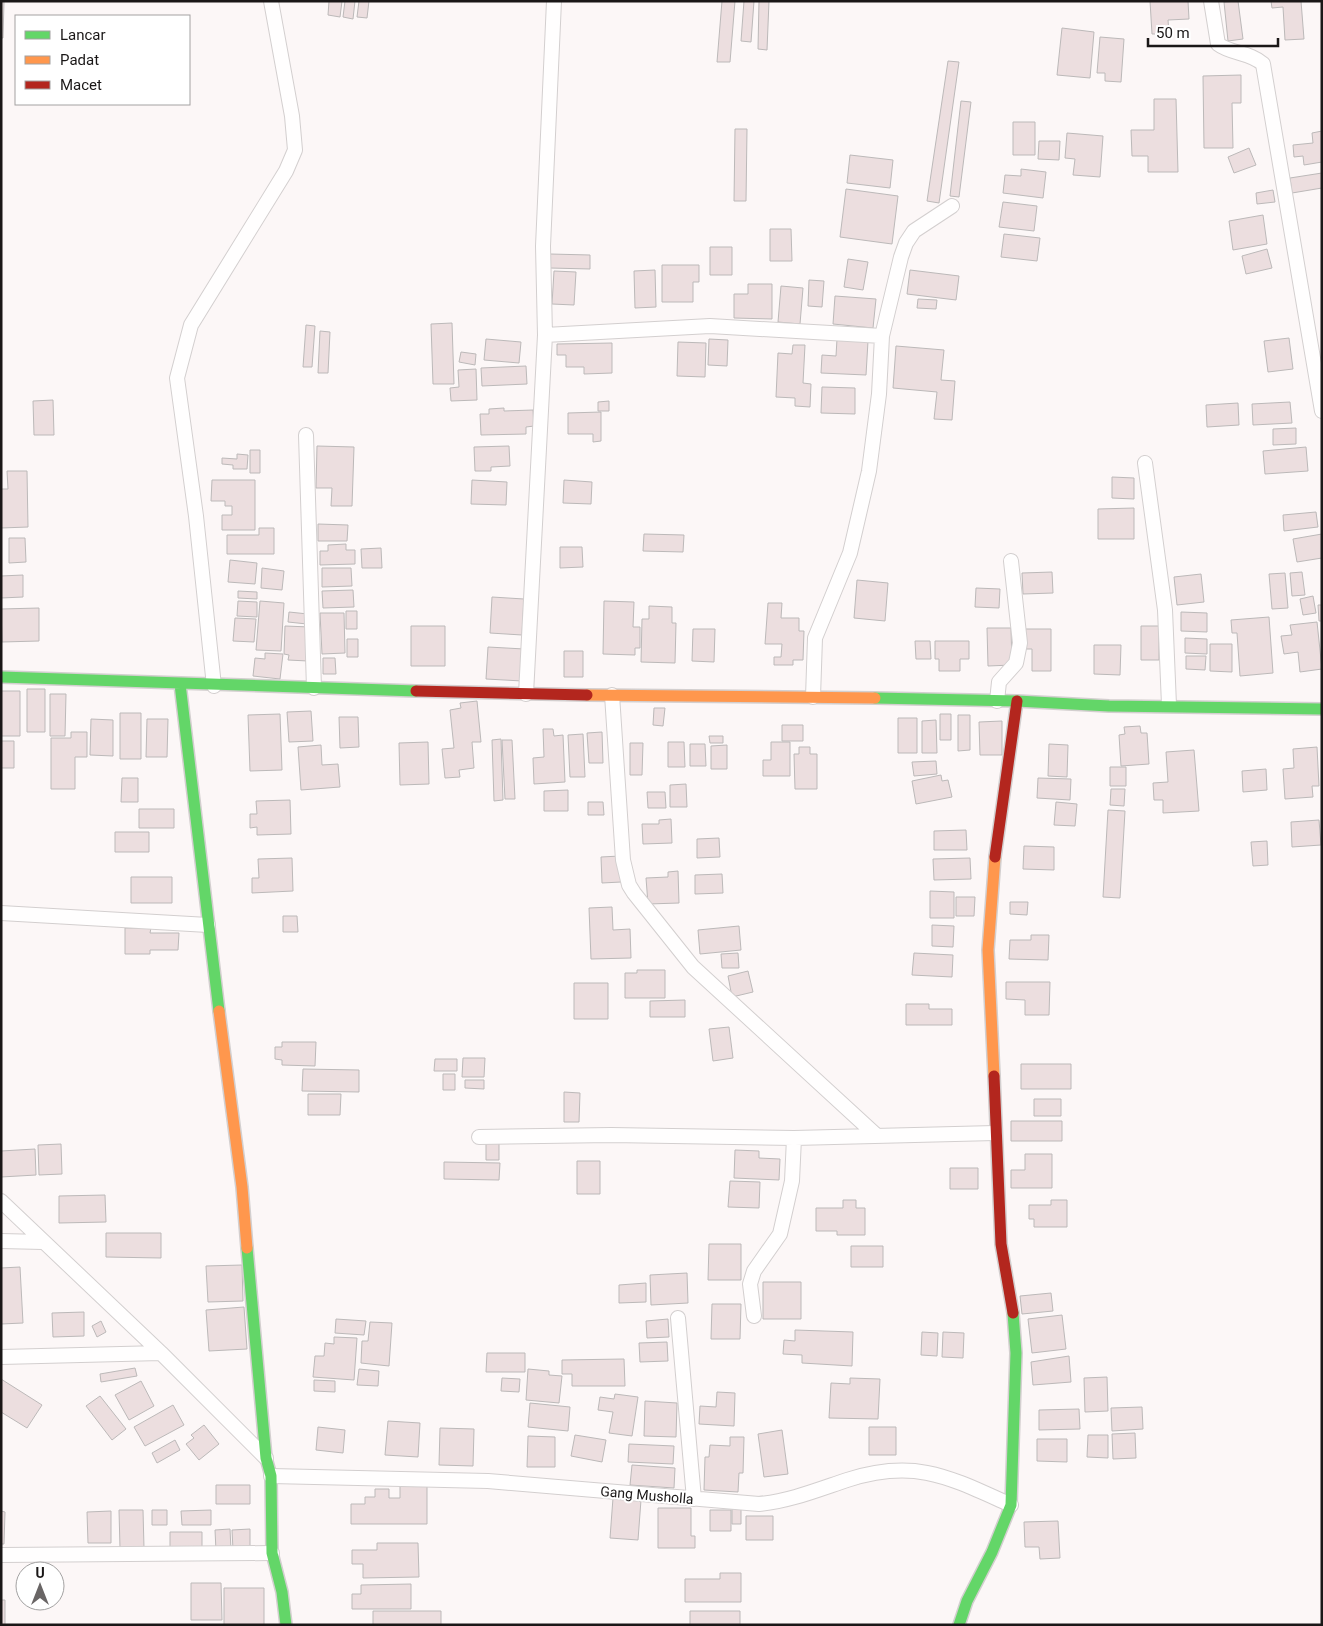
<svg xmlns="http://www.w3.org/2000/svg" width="1323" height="1626" font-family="Roboto,sans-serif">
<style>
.building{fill:#ecdedf;stroke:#bcb9b9}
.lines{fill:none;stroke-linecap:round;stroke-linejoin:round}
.street-casing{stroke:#d3cfcf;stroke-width:16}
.fast-casing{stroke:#d3cfcf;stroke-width:14}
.slow-casing{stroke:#d3cfcf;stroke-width:14}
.jam-casing{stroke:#d3cfcf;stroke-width:14}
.street{stroke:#fffefe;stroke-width:14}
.fast{stroke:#63d668;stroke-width:11}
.slow{stroke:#ff974d;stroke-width:11}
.jam{stroke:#b3261e;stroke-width:11}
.labels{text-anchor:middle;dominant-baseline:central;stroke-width:4;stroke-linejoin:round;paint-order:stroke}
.street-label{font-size:14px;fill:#1a1717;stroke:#fff}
</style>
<rect width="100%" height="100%" fill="#fcf7f7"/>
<path class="building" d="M1,1H4L3,38H1Z
M329,1H342L340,17L328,15Z
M345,1H355L353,19L343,17Z
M359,1H369L367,18L357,17Z
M722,1H735L730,62H717Z
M744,1H754L751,42L741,41Z
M759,1H769L767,50L758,49Z
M1150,1H1188L1189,19L1168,20L1169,34H1152Z
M1238,1L1243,39L1228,41L1224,2Z
M1271,1H1301L1304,39L1285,40L1283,7L1272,8Z
M1062,28L1094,32L1090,78L1057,75Z
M1100,37L1124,39L1121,82L1105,81V73H1097Z
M948,61L959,62L939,203L927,201Z
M1241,75V103H1232L1233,148H1204L1203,76Z
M1154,99H1176L1178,172H1148V156H1132L1131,130H1154Z
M961,101L971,102L959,197L950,196Z
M1013,122H1035V155H1013Z
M735,129H747L746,201H734Z
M1322,131V162L1304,165L1303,156L1294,157L1293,145L1313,143L1312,133Z
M1067,133L1103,136L1100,177L1073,175L1075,159L1065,158Z
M1039,141H1060L1059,160L1038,159Z
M1249,148L1256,165L1234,173L1228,157Z
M850,155L893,160L890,188L847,183Z
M1021,169L1046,172L1043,198L1003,193L1005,175L1021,176Z
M1322,173V188L1292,193L1290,178Z
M846,189L898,196L892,244L840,237Z
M1273,190L1275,202L1257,204L1256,193Z
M1003,202L1037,206L1034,231L999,227Z
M1263,215L1267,244L1233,250L1229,221Z
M770,229H791L792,261H770Z
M1004,234L1040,238L1037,261L1001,257Z
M710,247H732V275H710Z
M1267,249L1272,268L1246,274L1242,256Z
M550,254L590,255V269L550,268Z
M848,259L868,262L863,290L844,287Z
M662,265H699V282H693V302H662Z
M655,270L656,307L635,308L634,271Z
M910,270L959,276L956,300L907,294Z
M554,271L576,272L574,305L552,304Z
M809,280L824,281L822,307L808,306Z
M748,284H772V319L734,318V294H748Z
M781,286L803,288L800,324L778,322Z
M835,296L876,299L873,328L833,324Z
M918,299L937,300L936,309L917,308Z
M452,323L454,384H433L431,324Z
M306,325L315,326L312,367H303Z
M320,331L330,332L328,373H318Z
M1289,338L1293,369L1268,372L1264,341Z
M486,339L521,342L519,363L484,360Z
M709,339L728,340L727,366L708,365Z
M837,339L868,341L866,375L821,373L822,355L836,356Z
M678,342L706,343L705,377L677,376Z
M612,343V373L584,374V367H566V355H557V344Z
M793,345H805L803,383L811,384L810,407L795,406V398L776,397L778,353L792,354Z
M896,346L944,350L941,380L955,381L952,420L934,419L937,392L893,388Z
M461,352L476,354L475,365L459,362Z
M526,366L527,384L482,386L481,368Z
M476,369L477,400L451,401L450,388L459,387L458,370Z
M822,387L855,388V414L821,413Z
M53,400L54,435H34L33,401Z
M609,401V411H598V402Z
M1290,402L1292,423L1253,425L1252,404Z
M1238,403L1239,425L1207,427L1206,405Z
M504,408V411L533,410L534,426L526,427V434L481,435L480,414H489V409Z
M601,412V441L593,442V434H568V413Z
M1296,428V444L1273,445V429Z
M317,446L354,447L352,506H331L332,488H316Z
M509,446L510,466L491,467V471H475L474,447Z
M1306,447L1308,471L1265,474L1263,451Z
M250,450H260V473H250Z
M237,454L248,455L247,469H233V465L222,464V458L237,459Z
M7,471H27L28,527L1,528V489H8Z
M1112,477L1134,478V499L1112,498Z
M212,480H255V530H222V515H232V506H225V501H211Z
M472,480L507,482L506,505L471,504Z
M564,480L592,482L591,504L563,503Z
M1134,508V539H1098V509Z
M1316,512L1318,527L1284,531L1283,515Z
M318,524L348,525L347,541H318Z
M259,528H274V554H227V535H259Z
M644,534L684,535L683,552L643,551Z
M1322,534V558L1297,562L1293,539Z
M9,538H25L26,562L9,563Z
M346,544V550H355V564L320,565V551H328V545Z
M560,547H582L583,567L560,568Z
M381,548L382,568H362L361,549Z
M230,560L257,563L255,584L228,582Z
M262,568L284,571L282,590L261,588Z
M322,568H351L352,586L322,587Z
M1052,572L1053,593L1023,594L1022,573Z
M1302,572L1305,595L1292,596L1290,573Z
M1285,573L1288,608L1272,609L1269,574Z
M1201,574L1204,602L1177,605L1174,577Z
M23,575V597L1,598V576Z
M857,580L888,583L885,621L854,618Z
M976,588L1000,589L999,608L975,607Z
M353,590L354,607L323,608L322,591Z
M238,591L257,592V599L238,598Z
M1313,596L1316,613L1303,615L1300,599Z
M492,597L524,599L522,635L490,633Z
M238,601L257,602V617L237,616Z
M260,601L284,603L281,651L256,650Z
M604,601L634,602L633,627H640V648H635V655L603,654Z
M768,603H782L781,618H799V631H804L803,660H793V665H774V657H781L782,644H765Z
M1318,605H1322V621H1319Z
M649,606L672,607V623H676L675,663L641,662L642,619H649Z
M39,608V641L2,642L1,609Z
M346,611H357V629H346Z
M289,612L308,614L307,624L288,622Z
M1181,612L1207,613V632L1181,631Z
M320,613H344L345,653L322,654Z
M1269,617L1273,673L1240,676L1237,633H1232L1231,620Z
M235,618L256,619L254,642L233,641Z
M1317,622L1322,669L1300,672L1298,652L1284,654L1281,636L1292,635L1290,625Z
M285,626L310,627L308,661L288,660L289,655L284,654Z
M411,626H445V666H411Z
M1141,626H1159V660H1141Z
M987,628H1011L1012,665L988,666Z
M693,629H715L714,662L692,661Z
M1025,629H1051V671H1032V649H1025Z
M1185,638L1207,639V654L1185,653Z
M347,639H358V657H347Z
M915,641H930L931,659H916Z
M935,641H969V659H960V671H939V659H935Z
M1210,644H1232V672L1210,671Z
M1094,645H1121L1120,675L1094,674Z
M488,647L524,649L522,681L486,679Z
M564,651H583V677H564Z
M265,653L283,654L280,679L253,676L255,658L265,659Z
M1186,656H1206L1205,670L1186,669Z
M323,658H335L336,674H323Z
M27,689H45V732H27Z
M1,691H20V736H1Z
M50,694H66L65,736H50Z
M477,701L481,742H472L474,768L459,770L460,777L445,778L442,749L454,748L450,710L461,708L460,703Z
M654,708H665L663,726L653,725Z
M311,711L313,741L289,742L287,712Z
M120,713H141V759H120Z
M280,714L282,770L250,771L248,715Z
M940,714H951V740H940Z
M958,715H970V750L958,751Z
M339,717H358L359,747L340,748Z
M898,718H917V753H898Z
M91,719L113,720V756L90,755Z
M147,719H168L167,757H146Z
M936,720L937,753H922V721Z
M1002,721V755H980L979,722Z
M782,725H803V741H782Z
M1140,726L1141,733H1147L1149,764L1121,766L1119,735L1125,734L1124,727Z
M543,729H553L554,736L563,735L565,782L534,784L533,758L544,757Z
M71,732H87V757H75V789H51V738H71Z
M602,732L603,763H589L587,733Z
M583,734L585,777H570L568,735Z
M709,736H723V743H710Z
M501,739L503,800L494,801L492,740Z
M502,740H512L515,799H505Z
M1,741H14V768H1Z
M428,742L429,784L400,785L399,743Z
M668,742H684L685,767H668Z
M771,742H790V776H763V760H771Z
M630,743H643L642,775H630Z
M690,744H705L706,766H690Z
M1049,744L1068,745L1067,777L1048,776Z
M321,745L322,765L338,764L340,787L301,790L298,747Z
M727,745V769H711V746Z
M799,747H810V754H817V789H795L794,754H799Z
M1317,747L1319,786H1312L1313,797L1285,799L1283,769L1294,768L1293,749Z
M1194,750L1199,811L1163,813V800H1154L1153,783L1168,782L1166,752Z
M936,761L937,774L914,776L912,762Z
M1110,767H1126V786H1110Z
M1266,769L1267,790L1243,792L1242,771Z
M941,775L942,781L948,780L952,797L916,804L912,781Z
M122,778H138V802H121Z
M1038,778L1071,779L1070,800L1037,798Z
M686,784L687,807H670V785Z
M1111,789H1125L1124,806L1110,805Z
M568,790V811H544V791Z
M647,792H665L666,808H648Z
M290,800L291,834L257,835V827L250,828V814H257L256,801Z
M588,802H603L604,815H588Z
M1056,802L1077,804L1075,826L1054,825Z
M139,809H174V828H139Z
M1108,810L1125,811L1120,898L1103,897Z
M671,819L672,843L643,844L642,824H659V820Z
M1319,820L1321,845L1292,847L1291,822Z
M966,830L967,850H934V831Z
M115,832H149V852H115Z
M719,838L720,857L697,858V839Z
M1267,841L1268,865L1253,866L1251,842Z
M1024,846L1054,847V870L1023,869Z
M620,856L621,882L602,883L601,857Z
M292,858L293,891L252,893V878H259L258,859Z
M970,858L971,879L934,880L933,859Z
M678,871L679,903L648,904L646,878L668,877V872Z
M722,874L723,893L695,894V875Z
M131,877H172V903H131Z
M930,891L954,892V918H930Z
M956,897H975L974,916H956Z
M1010,902H1028L1027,915L1010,914Z
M612,907L613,930L630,929L631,958L591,959L589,908Z
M283,916H297L298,932H283Z
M932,925L954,926L953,947L932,946Z
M739,926L741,950L700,954L698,930Z
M125,928H151L150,933H179L178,950H150V954H125Z
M1031,935H1049L1048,960L1009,959L1010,940H1031Z
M738,953L739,968H722L721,954Z
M914,953L953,955L952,977L912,975Z
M637,970H665V998H625V973H637Z
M748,971L753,992L732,997L728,976Z
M1006,982H1050L1049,1015H1025V1000L1006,999Z
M574,983H608V1019H574Z
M685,1000V1017H650V1001Z
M906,1004H929V1009H952V1025H906Z
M729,1027L733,1058L713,1061L709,1029Z
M282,1042H316L315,1066L282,1065V1060L275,1059V1047H282Z
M463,1058H485L484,1077H462Z
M435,1059H457V1071H434Z
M1021,1064H1071V1089H1021Z
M303,1069L359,1070V1092L302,1091Z
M443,1074H455V1090H443Z
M465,1080H484V1089L465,1088Z
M564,1092L580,1093L579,1122H564Z
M308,1094H341L340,1115H308Z
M1034,1099H1061V1116H1034Z
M1011,1121H1062V1141H1011Z
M486,1142H499V1160H486Z
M61,1144L62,1174L39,1175L38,1145Z
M35,1149L36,1175L1,1177V1151Z
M735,1150L759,1151V1158L780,1159L779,1180L734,1178Z
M1025,1154H1052V1188H1011V1170H1025Z
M577,1161H600V1194H577Z
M444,1162L500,1163L499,1180L444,1179Z
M950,1168H978V1189H950Z
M730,1181L760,1182L759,1208L728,1207Z
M105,1195L106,1222L59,1223V1196Z
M843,1200H856V1208H865V1235H837V1231H816V1208H843Z
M1051,1200H1067V1227H1034V1219H1029V1205H1051Z
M106,1233H161V1258L106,1257Z
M709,1244H741V1280H708Z
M851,1246H883V1267H851Z
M242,1265L243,1301L208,1302L206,1266Z
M20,1267L23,1323L1,1324V1268Z
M687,1273L688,1303L651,1305L650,1275Z
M763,1282H801V1319H763Z
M646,1283V1302L619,1303V1285Z
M1051,1293L1053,1311L1022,1314L1020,1296Z
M712,1304H741L740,1339H711Z
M244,1307L247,1349L209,1351L206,1310Z
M84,1312V1336L53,1337L52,1313Z
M1062,1315L1066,1349L1032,1353L1028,1319Z
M336,1319L366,1321L364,1335L335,1333Z
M668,1319L669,1337L647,1338L646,1321Z
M101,1321L106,1332L97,1337L92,1326Z
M370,1322L392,1323L389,1366L361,1363L362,1341H368Z
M795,1330L853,1332L852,1366L802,1363V1355L783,1354L784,1340L795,1341Z
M922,1332L938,1333L937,1356L921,1355Z
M943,1332L964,1333L963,1358L942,1357Z
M334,1337L357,1338L354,1380L313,1377L315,1356H324L325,1343L334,1344Z
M667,1342L668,1361L640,1362L639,1343Z
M487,1353H525V1372H486Z
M1069,1356L1071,1382L1033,1385L1031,1362Z
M624,1359L625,1386H572V1374H562V1360Z
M135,1368L137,1376L101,1382L100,1374Z
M359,1369L379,1371L378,1386L357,1385Z
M528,1369L549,1371V1375L562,1376L559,1403L526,1400Z
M1107,1377L1108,1411L1085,1412L1084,1378Z
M502,1378L520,1379L519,1392L501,1391Z
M850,1378L880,1379L878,1419L829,1418L831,1383L850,1384Z
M1,1379L42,1405L27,1428L1,1412Z
M314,1380L335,1381V1392L314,1391Z
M141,1381L154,1406L129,1420L115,1395Z
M717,1392L735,1393L734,1426L699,1424L700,1406L716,1407Z
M615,1394L638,1397L632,1436L609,1433L613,1412L598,1410L600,1397L614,1399Z
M100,1396L126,1429L112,1440L86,1406Z
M645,1401L677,1403L676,1437L644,1436Z
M530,1403L570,1407L568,1431L528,1427Z
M173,1405L184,1425L145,1446L134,1427Z
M1142,1407L1143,1429L1112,1431L1111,1408Z
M1079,1409L1080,1429L1039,1430V1410Z
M388,1421L420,1423L418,1457L385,1455Z
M204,1425L219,1444L199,1460L186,1444L194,1438L191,1435Z
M318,1427L345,1430L343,1453L316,1450Z
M869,1427H896V1455H869Z
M440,1428L474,1429L473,1466L439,1465Z
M782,1430L788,1474L764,1477L758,1434Z
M1135,1433L1136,1458L1113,1459L1112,1434Z
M575,1435L606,1440L602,1462L571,1456Z
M1088,1435H1108V1458L1087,1457Z
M528,1436L555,1437V1467H527Z
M730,1437H744L743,1473H739L738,1492L704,1490L705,1457H709L710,1445L730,1446Z
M1037,1439H1067V1462L1037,1461Z
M175,1440L180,1450L157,1463L152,1453Z
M629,1444L674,1446L673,1464L628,1462Z
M632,1465L675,1468L674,1488L630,1485Z
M216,1485H250V1504H216Z
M400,1486H427V1524H351V1504H365V1497H375V1489H389V1498H400Z
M613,1498L641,1500L638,1540L610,1538Z
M732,1507H741V1524H732Z
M658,1508H691V1536H695V1548H658Z
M119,1510H143L144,1548H120Z
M152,1510H167V1525H152Z
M211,1510V1525H182L181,1511Z
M710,1510H731V1531H710Z
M1,1511L5,1512L4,1544H1Z
M111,1511V1543H88L87,1512Z
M746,1516H773V1540H746Z
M1058,1521L1060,1558L1040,1559L1039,1547H1025L1024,1522Z
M230,1529L231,1550L216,1551L215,1530Z
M250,1529V1549L233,1550L232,1530Z
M170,1532H202V1551H170Z
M377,1543H418L419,1577L363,1578V1564H352V1550H377Z
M720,1573H741V1602H685V1579H720Z
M191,1583H221L222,1620H191Z
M411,1584V1609H352V1594H361V1585Z
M224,1588H264V1625H224Z
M1,1600H5V1625H1Z
M373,1611H441V1625H373Z
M690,1611H740V1625H690Z"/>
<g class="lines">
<defs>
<path id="street" d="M1211,1L1218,44C1231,54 1250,52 1263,64L1322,411
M545,335L710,326L882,336
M306,435L314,688
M1145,463L1165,610L1169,705
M214,686L196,516L177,378L191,325L286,171L295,150L292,116L271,1
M526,694L545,335L543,246L554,1
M612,695L623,860L629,885L634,893L693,967L877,1136
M813,697L815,638L850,553L869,471L879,394L882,336L901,257L906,243L914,231L952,206
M997,701L999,682L1016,663L1020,643L1011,561
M1,913L208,925
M479,1137L611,1135L794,1138L995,1133
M1,1201L161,1353L266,1458
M1,1241L43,1242
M754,1316L750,1284L754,1271L780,1234L792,1181L794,1138
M678,1318L694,1499
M1,1357L161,1353
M271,1476L488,1481L759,1504C790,1501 817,1490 847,1480C915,1458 949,1477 1011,1505
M1,1555L272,1553"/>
<path id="fast" d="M1,677L416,691
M180,684L219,1011
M875,698L1017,701L1109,706L1322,709
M247,1248L266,1458L271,1476L272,1553L282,1592L286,1625
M959,1625L967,1601L992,1552L1011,1505L1016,1353L1013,1313"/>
<path id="slow" d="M587,695L875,698
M219,1011L242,1187L247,1248
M994,1076L988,950L995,857"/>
<path id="jam" d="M416,691L587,695
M995,857L1017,701
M994,1076L1001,1244L1013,1313"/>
</defs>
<use href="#street" class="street-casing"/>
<use href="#fast" class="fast-casing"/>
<use href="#slow" class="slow-casing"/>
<use href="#jam" class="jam-casing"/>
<use href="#street" class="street"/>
<use href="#fast" class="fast"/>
<use href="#slow" class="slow"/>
<use href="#jam" class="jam"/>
</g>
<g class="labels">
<g class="street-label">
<text transform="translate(647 1495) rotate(5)">Gang Musholla</text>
</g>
</g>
<rect width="1323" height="1626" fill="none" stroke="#1a1717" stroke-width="5"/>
<rect x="15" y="15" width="175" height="90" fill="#ffffff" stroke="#a3a2a2"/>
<rect x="25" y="31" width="25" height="8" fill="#63d668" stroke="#a3a2a2"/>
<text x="60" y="40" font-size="15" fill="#1a1717">Lancar</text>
<rect x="25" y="56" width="25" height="8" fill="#ff974d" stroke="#a3a2a2"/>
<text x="60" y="65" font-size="15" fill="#1a1717">Padat</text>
<rect x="25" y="81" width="25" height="8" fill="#b3261e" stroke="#a3a2a2"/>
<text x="60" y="90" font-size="15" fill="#1a1717">Macet</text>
<g transform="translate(40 1586)"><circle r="24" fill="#ffffff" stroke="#a3a2a2"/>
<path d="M0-4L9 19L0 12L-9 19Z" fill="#696565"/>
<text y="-8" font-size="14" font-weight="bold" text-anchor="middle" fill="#1a1717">U</text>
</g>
<path d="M1148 38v8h130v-8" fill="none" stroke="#1a1717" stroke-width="2.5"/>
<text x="1156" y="38" font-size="15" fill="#1a1717" stroke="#ffffff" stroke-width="4" paint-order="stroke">50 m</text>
</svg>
